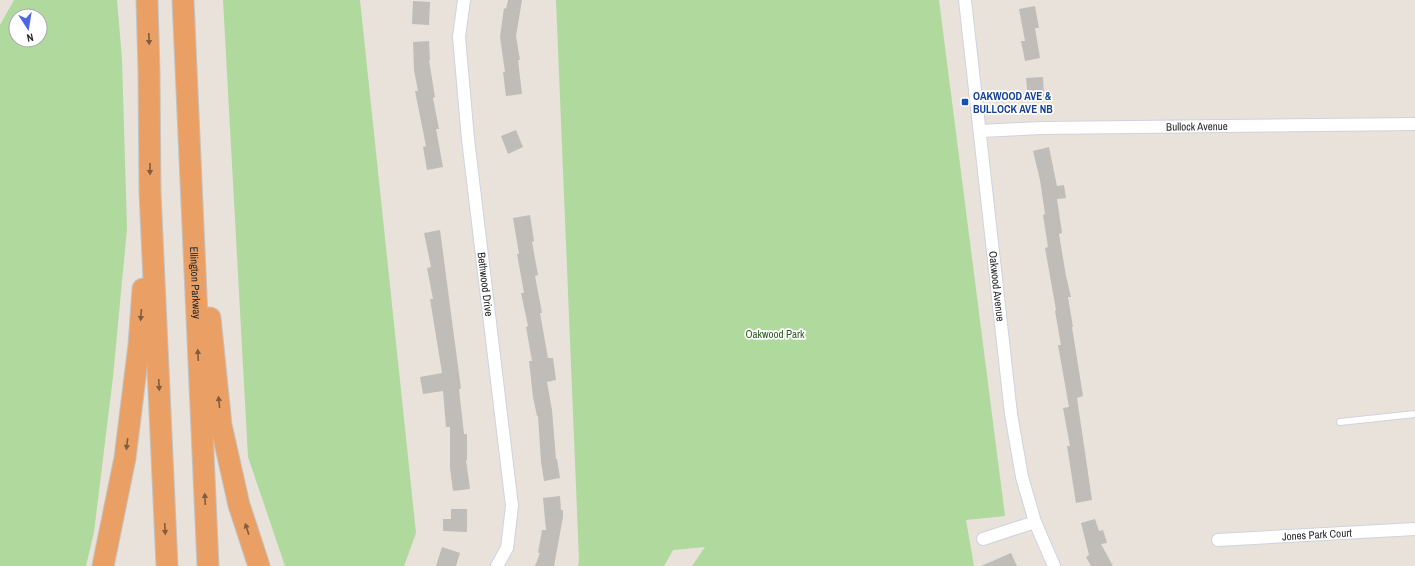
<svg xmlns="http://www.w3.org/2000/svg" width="1415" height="566" font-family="'Archivo Narrow',sans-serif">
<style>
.green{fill:#b0d99d;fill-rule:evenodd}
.building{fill:#c0bcb7}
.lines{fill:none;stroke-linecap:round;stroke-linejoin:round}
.lane-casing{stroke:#d0d2de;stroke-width:8}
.street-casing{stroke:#d0d2de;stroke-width:14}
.highway-casing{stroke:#c3c3c3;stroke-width:23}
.lane{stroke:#fff;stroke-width:6}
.street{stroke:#fff;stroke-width:12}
.highway{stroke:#eaa064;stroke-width:21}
.oneway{fill:#7f5d42}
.transit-dot{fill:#1a4fb4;stroke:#fff;stroke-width:1.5}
.labels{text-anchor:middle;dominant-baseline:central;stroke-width:3.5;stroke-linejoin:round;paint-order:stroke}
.transit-label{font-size:11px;font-weight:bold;fill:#164399;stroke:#fff;text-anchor:start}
.street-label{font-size:11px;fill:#272727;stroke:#fff}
.park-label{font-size:11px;fill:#2c5a21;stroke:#fff}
</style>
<rect width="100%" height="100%" fill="#e8e2da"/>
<path class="green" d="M14,0H117L122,59L127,229L113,377L94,532L86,566H0V25ZM16,16H40V40H16Z
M223,0H360L416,533L404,566H285L248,457Z
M556,0H939L1005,516L966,520L974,566H692L705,547L673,550L664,566H578L579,560Z"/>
<path class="building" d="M508,0H522L516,36L520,60H518L522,94L506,96L503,72H505L500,37L504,8L506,9Z
M413,1L430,2L429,25L412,24Z
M1035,6L1039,28H1035L1040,58L1025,61L1021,41H1025L1019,9Z
M429,41L430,60H429L435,97L433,98L439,129H436L443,167L427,170L423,147L426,146L415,91H418L414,70L413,42Z
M1043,77L1044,98L1028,99L1026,78Z
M516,130L523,147L508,154L501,136Z
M1049,147L1057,186L1064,185L1066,198L1057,199L1062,233L1059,234L1066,276L1071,297H1068L1073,327H1072L1083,396L1077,398L1092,500L1076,503L1067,446H1070L1063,408L1069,407L1058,345H1061L1055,311L1056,310L1045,248L1048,247L1043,215L1045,214L1040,180L1033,151Z
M530,215L534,241L532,242L538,275L535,276L542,313H540L548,358H553L556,380L547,382L552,410L556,459H557L560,478L544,481L541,462L538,416H537L533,397L529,361H532L526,327L528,326L521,293H524L517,254H519L513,218Z
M440,230L461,389H459L464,434H467V460H466L470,489L453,491L450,468V427H446L443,391L423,394L420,377L442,373L430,299H433L427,268L431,267L424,233Z
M560,496L561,510H563V517L554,566H535L540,553H538L542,530H546L543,498Z
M451,509H467V532L443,531V519H451Z
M1095,519L1099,531L1103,530L1107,543L1101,544L1113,566H1091L1086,557L1089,555L1081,523Z
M442,547L460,553L456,566H436Z
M1011,553L1017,566H981Z"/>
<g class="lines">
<defs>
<path id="lane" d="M1340,422L1415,414"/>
<g id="street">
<path id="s1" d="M464,0L459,37L468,139L512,506L507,548L497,566"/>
<path id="s2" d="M965,0L1011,414L1022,477L1035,522L1054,566"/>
<path id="s3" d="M980,131L1041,128L1415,124"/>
<path d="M983,539L1035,522"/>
<path id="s4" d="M1218,540L1415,529"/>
</g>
<g id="highway">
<path d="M147,0L149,72L150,192L167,566"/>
<path id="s5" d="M183,0L208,566"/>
<path d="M210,318L221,425L239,505L259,566"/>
<path d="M103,566L125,458L139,345L143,289"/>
</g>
</defs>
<use href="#lane" class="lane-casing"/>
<use href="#street" class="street-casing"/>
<use href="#highway" class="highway-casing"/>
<use href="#lane" class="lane"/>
<use href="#street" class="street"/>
<use href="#highway" class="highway"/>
</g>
<defs><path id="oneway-solid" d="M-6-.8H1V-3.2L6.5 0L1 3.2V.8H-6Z"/></defs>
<g class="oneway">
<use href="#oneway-solid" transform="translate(149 39) rotate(88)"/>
<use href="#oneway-solid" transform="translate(150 169) rotate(90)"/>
<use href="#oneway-solid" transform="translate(141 315) rotate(94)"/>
<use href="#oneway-solid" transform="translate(198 355) rotate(-93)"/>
<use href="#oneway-solid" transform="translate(159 385) rotate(87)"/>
<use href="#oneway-solid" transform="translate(219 402) rotate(-96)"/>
<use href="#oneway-solid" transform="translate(127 444) rotate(97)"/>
<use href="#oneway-solid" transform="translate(205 499) rotate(-93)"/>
<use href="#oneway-solid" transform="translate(165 529) rotate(87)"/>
<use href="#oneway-solid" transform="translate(247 529) rotate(-108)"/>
</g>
<rect class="transit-dot" x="961" y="98" width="8" height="8" rx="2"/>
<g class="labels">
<g class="transit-label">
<text x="973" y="96">OAKWOOD AVE &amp;<tspan x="973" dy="13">BULLOCK AVE NB</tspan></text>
</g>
<g class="street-label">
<text stroke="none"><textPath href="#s3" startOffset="217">Bullock Avenue</textPath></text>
<text stroke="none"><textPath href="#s5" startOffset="283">Ellington Parkway</textPath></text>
<text stroke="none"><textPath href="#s1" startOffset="286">Bethwood Drive</textPath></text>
<text stroke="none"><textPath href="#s2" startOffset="288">Oakwood Avenue</textPath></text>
<text stroke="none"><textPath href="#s4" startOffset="99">Jones Park Court</textPath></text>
</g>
<g class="park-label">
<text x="775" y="334">Oakwood Park</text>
</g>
</g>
<g transform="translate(28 28) rotate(168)"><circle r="19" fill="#ffffff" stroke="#a9a9a9"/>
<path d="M0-3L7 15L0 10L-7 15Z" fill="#4d66e3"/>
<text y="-6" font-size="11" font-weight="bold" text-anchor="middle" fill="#272727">N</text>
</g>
</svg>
